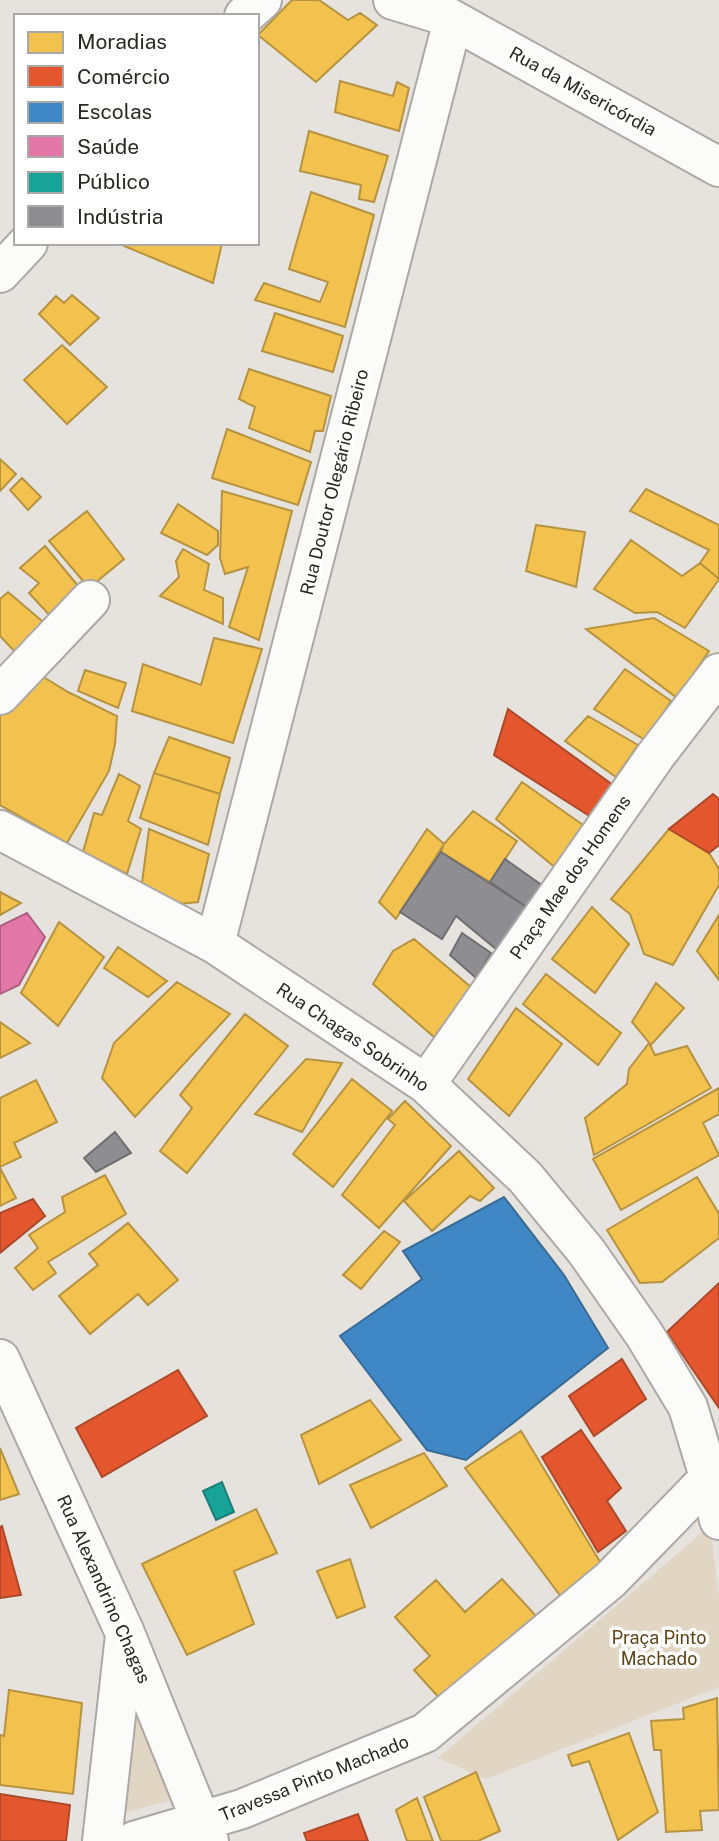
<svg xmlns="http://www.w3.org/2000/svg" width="719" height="1841" font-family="'Public Sans',sans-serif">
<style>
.green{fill:#e1d5c4}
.homes{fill:#f2c14e;stroke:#b69341;stroke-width:2}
.shops{fill:#e4572e;stroke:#ac492b;stroke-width:2}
.schools{fill:#3f88c5;stroke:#396b95;stroke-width:2}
.health{fill:#e377a8;stroke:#ac5f80;stroke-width:2}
.public{fill:#17a398;stroke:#1d7e75;stroke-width:2}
.industry{fill:#8d8d92;stroke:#6f6f71;stroke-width:2}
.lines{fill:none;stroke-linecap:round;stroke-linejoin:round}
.minor-casing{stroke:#aca9a5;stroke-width:42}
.minor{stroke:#fbfbfa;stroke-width:38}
.labels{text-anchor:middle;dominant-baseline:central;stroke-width:7;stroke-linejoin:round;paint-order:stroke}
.street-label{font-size:18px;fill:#2a2824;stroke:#fff}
.park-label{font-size:18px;fill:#5f4314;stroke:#fff}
</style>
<rect width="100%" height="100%" fill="#e6e2dd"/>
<path class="green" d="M710,1526L719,1597V1687L486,1779L438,1758Z
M138,1685L175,1799L112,1816Z"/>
<path class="homes" d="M292,0H319L348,20L360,13L377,25L316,82L258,35Z
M340,81L393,96L397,82L409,88L399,131L335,112Z
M309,131L388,156L374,202L359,199L361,185L300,171Z
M311,192L374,215L345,327L255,300L264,283L320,302L328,282L289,269Z
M117,243H222L213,283Z
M72,295L99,318L70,345L39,314L56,296L64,303Z
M275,313L343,336L333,372L262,351Z
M62,345L107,387L67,424L24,380Z
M249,369L331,396L323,431H315L310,452L249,428L255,407L239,399Z
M227,429L311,462L298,505L212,478Z
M0,459L16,474L0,491Z
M22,478L41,497L28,510L10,490Z
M646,489L719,525V579L700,563L709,550L630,511Z
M222,491L292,511L259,640L229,627L248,567L225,574L220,558Z
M178,504L218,531V545L207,555L161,533Z
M87,511L124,559L89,588L49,541Z
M536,525L585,532L576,587L526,571Z
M631,540L682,576L700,563L719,579L685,628L657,612L635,613L594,589Z
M45,546L84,593L54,620L29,593L39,583L20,568Z
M183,549L209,564L204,590L223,598V624L160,596L179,577L176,561Z
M8,592L49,627L17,654L0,636V599Z
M654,618L709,651L677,698L586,629Z
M214,638L262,649L233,743L132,711L143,664L201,685Z
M625,669L671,701L645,740L594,709Z
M85,670L126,683L118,708L78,691Z
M37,673L68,692L117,716L115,744L109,771L67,843L0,805V715Z
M588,716L638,745L616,777L565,741Z
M169,737L230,758L220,794L154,773Z
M154,773L220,794L208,845L140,818Z
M119,774L140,786L128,821L141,829L127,874L83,852L94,813L102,815Z
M522,782L583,825L557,869L496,819Z
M473,811L517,841L490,882L441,852L444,844Z
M149,829L209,854L198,902L179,904L142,883Z
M427,829L444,844L396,919L379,902Z
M669,829L709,853L719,869V885L673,965L644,954L630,914L611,899Z
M0,892L21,903L0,915Z
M592,907L629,944L595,993L552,959Z
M719,915V980L697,951Z
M59,922L104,957L58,1026L21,993Z
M414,939L472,988L434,1037L373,984L393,951Z
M118,947L167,981L148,997L104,968Z
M546,974L621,1033L598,1065L523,1004Z
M177,982L230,1014L135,1117L102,1078L114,1043Z
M656,983L684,1008L651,1045L632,1022Z
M516,1008L562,1044L509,1116L468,1079Z
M245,1014L288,1046L187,1173L160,1151L192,1108L180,1095Z
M0,1022L30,1043L0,1058Z
M649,1043L655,1055L687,1046L711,1088L594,1155L585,1118L627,1084L629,1069Z
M306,1059L342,1063L302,1132L255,1114Z
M352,1079L392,1111L333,1187L293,1154Z
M36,1080L57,1122L14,1143L21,1157L0,1167V1098Z
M719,1088V1114L703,1123L719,1155L621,1210L593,1159Z
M405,1101L451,1146L379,1228L342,1195L395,1125L388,1119Z
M459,1151L494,1188L480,1201L470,1196L432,1231L404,1201Z
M0,1168L16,1198L0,1206Z
M105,1175L126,1214L48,1262L56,1273L33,1290L15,1268L38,1248L29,1235L65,1212L62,1197Z
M697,1177L719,1214V1238L662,1282L640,1283L607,1230Z
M128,1223L178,1280L148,1305L138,1294L90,1334L59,1296L98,1265L89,1254Z
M384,1231L400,1242L361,1289L343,1275Z
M370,1400L401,1440L319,1484L301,1435Z
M521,1431L602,1565L562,1598L465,1468Z
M0,1448L19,1494L0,1500Z
M424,1453L447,1486L371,1528L350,1485Z
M256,1509L277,1553L234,1571L254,1624L187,1655L142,1564Z
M350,1559L365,1607L337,1618L317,1571Z
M502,1579L536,1616L442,1701L414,1670L430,1656L395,1617L436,1580L465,1612Z
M9,1690L82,1703L73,1794L0,1785V1735L4,1736Z
M717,1698L719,1810L700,1811L702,1830L666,1832L661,1750H654L651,1721L684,1719L683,1708Z
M629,1733L658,1812L618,1840L589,1761L572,1766L568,1755Z
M476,1772L500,1831L478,1841H441L424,1797Z
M417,1798L433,1841H407L396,1810Z"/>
<path class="shops" d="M508,709L613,785L591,817L494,755Z
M713,794L719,799V845L709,853L669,829Z
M33,1199L45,1216L0,1253V1213Z
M719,1283V1408L667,1332Z
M622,1359L646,1399L594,1436L569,1396Z
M178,1370L207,1416L102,1477L76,1428Z
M581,1430L621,1488L607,1501L626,1531L598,1552L542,1457Z
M2,1526L21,1595L0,1598V1527Z
M0,1794L70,1805L66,1841H0Z
M358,1814L368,1841H307L304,1833Z"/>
<path class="schools" d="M504,1197L564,1275L608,1348L466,1460L427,1450L340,1336L422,1279L403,1251Z"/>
<path class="health" d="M27,913L45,937L19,985L0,994V926Z"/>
<path class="public" d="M222,1482L234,1512L216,1520L203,1491Z"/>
<path class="industry" d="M441,852L528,908L496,949L456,916L442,939L400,912Z
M505,859L543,886L528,908L490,882Z
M462,933L491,953L476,978L450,955Z
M115,1132L131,1153L96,1172L84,1158Z"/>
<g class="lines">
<defs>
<path id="minor" d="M393,0L446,16L719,167
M244,16L262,0
M0,273L28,243
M0,695L90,600
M0,830L215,944L426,1084L525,1177L586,1251L644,1334L688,1407L709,1477L719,1520
M215,944L453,20
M426,1084L656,755L719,673
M0,1359L125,1633L209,1841
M102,1841L125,1635
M134,1841L242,1809L425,1733L610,1580L719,1468"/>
</defs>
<use href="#minor" class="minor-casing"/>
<use href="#minor" class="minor"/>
</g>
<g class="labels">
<g class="street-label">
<text transform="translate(583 91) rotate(29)">Rua da Misericórdia</text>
<text transform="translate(334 482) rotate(-76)">Rua Doutor Olegário Ribeiro</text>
<text transform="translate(570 877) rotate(-55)">Praça Mae dos Homens</text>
<text transform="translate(353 1037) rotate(34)">Rua Chagas Sobrinho</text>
<text transform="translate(104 1589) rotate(66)">Rua Alexandrino Chagas</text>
<text transform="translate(314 1778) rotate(-22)">Travessa Pinto Machado</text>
</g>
<g class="park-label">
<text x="659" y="1637">Praça Pinto<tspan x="659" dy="21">Machado</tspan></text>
</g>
</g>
<rect x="14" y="14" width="245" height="231" fill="#ffffff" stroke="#aaa9a7" stroke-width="2"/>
<rect x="28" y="32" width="35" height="21" fill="#f2c14e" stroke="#aaa9a7" stroke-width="2"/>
<text x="77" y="49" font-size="21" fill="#2a2824">Moradias</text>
<rect x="28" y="66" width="35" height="21" fill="#e4572e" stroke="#aaa9a7" stroke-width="2"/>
<text x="77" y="84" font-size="21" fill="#2a2824">Comércio</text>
<rect x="28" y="102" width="35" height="21" fill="#3f88c5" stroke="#aaa9a7" stroke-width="2"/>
<text x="77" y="119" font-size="21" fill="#2a2824">Escolas</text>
<rect x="28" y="136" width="35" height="21" fill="#e377a8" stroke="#aaa9a7" stroke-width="2"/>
<text x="77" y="154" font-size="21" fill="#2a2824">Saúde</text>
<rect x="28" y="172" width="35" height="21" fill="#17a398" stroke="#aaa9a7" stroke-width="2"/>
<text x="77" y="189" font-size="21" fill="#2a2824">Público</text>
<rect x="28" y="206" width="35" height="21" fill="#8d8d92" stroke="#aaa9a7" stroke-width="2"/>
<text x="77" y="224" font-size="21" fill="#2a2824">Indústria</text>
</svg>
